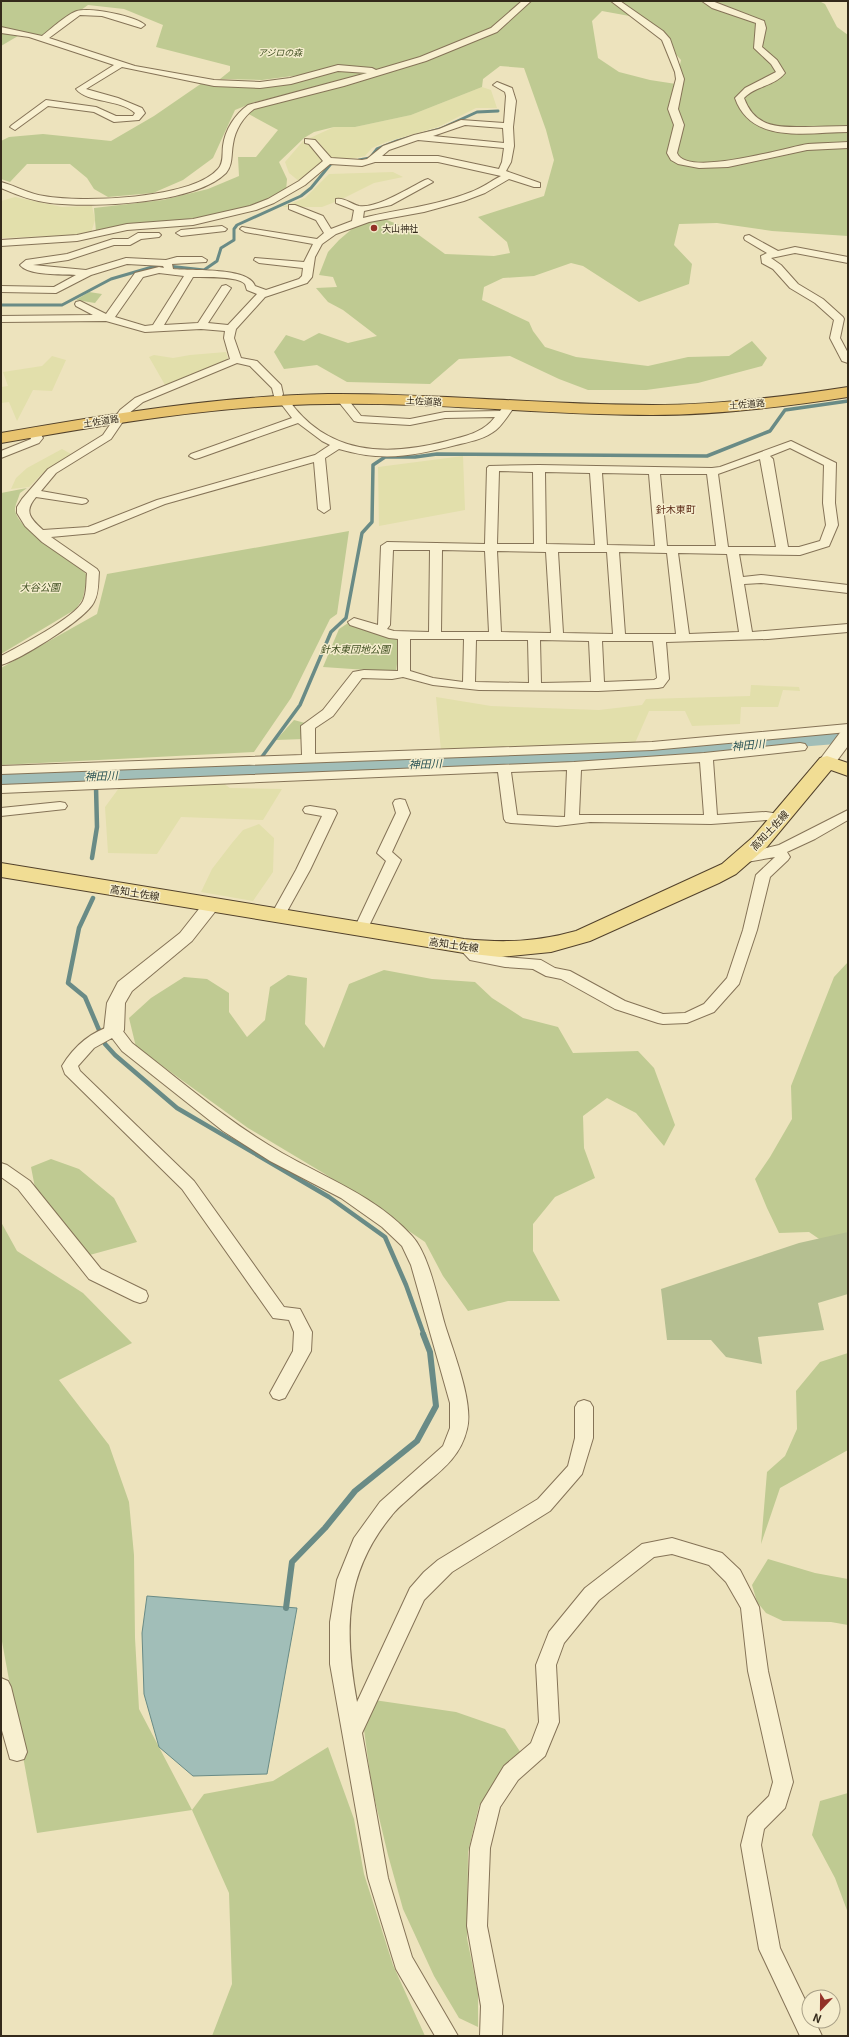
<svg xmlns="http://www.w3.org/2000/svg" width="849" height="2037" font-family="Georgia,'Noto Sans JP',serif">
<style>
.farmland{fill:#e2dfab}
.green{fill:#bfca92;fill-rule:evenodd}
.cemetery{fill:#b5bf91}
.water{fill:#a1beb8;stroke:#698b86}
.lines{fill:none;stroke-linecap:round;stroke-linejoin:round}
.stream-far3{stroke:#698b86;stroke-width:3}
.stream-far2{stroke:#698b86;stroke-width:3.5}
.stream-far1{stroke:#698b86;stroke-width:4.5}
.stream{stroke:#698b86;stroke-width:6}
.river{fill:#a1beb8;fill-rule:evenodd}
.minor-casing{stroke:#857357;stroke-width:2}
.tertiary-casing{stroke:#857357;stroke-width:2}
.primary-casing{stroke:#52412b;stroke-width:2}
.trunk-casing{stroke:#52412b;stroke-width:2}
.minor{fill:#f8f0d0;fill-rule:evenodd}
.tertiary{fill:#f8f0d0;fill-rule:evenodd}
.primary{fill:#f1dd94;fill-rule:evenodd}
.trunk{fill:#e8c470;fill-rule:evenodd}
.poi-dot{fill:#933127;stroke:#f5edcd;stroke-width:1.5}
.labels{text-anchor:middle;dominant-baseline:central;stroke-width:3;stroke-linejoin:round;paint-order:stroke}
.far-park-label{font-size:9px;font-style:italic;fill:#405022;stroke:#f5edcd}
.far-poi-label{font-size:9px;fill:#342a1b;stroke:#f5edcd;text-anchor:start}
.far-street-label{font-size:9px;fill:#342a1b;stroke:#f5edcd}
.far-quarter-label{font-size:10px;fill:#60301b;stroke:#f5edcd}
.park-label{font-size:10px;font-style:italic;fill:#405022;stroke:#f5edcd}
.street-label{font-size:10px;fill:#342a1b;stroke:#f5edcd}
.water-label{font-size:11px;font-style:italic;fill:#2a5354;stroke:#f5edcd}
</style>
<rect width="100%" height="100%" fill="#ede3bd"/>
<path class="farmland" d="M482,87L491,90L497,108H476L438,127L386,142L372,148L365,156L355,158H331L318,141L310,138L334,127H355L411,115Z
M303,141L309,143L324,160L300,182L289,173L285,162Z
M393,172L403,177L374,183L340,200L322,207H282L305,198L329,174Z
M15,197L62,207L92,206L95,220L91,233L75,235L1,238V201Z
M226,352L228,359L165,385L149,357L154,355L173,358L190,355Z
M52,356L66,360L52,391L33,390L17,421L9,402L1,403V387L8,386L3,372L42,366Z
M62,449L71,454L42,474L29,487L11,489L16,478L27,468Z
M463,456L465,510L379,526L378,467Z
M751,685L799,687L800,691L783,690L778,707H741L740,724L692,726L685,711H649L635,743L441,751L436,697L491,706L599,710L642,705L646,699L750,696Z
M223,783L230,788L282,789L263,820L181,817L157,854L108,853L105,807L119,788Z
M259,824L274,838L273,872L253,901L201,892L212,869L232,843L243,830Z"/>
<path class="green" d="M1,1H819L825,4L837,27L848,35V236L772,231L717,223L679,224L674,245L692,264L689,284L639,302L583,266L571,263L534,276L503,278L484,287L482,300L529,322L533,331L545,347L576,357L648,366L688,357L729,356L752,341L767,358L762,366L698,383L646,390H588L559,379L510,356L459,359L430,384L347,382L317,365L284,369L274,352L286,335L304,341L319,333L348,343L377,336L343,310L328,302L316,288L337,287L333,277L319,275L328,252L339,240L359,223L375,220H387L412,230L445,254L494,256L510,253L507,242L478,217L544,196L554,160L546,130L524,68L500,66L483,79L482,87L411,115L355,127H334L314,132L304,138L279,162L287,179L286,191L251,206L208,216L96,232L94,208L163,200L208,189L239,176L238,157H256L278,130L245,112L259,105L320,91L399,70L392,67L379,70L354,68L262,80L220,79L230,71V66L156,47L163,25L124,9L88,5L45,36L23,33L1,46ZM602,11L635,17L656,32L681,60L676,84L650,80L619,72L598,58L592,21Z
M338,70L373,73L255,102L235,110L213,158L183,180L153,193L108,197L94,189L87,178L70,164H27L10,182L1,179V141L9,137L43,134L111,141L154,116L202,83L243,87Z
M89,292L102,294L95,303L76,300Z
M27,488L20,493C19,497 16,503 15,508C14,530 74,558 87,575L83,598L76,609L1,654V493Z
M349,531L337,614L330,619L291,698L254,752L1,765V668L97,614L107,574Z
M348,623L389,638L400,639L396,672L323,667L339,629Z
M294,720L305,723L304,739L276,740Z
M848,962V1232L828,1245L809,1232L779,1233L767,1208L755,1179L770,1157L792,1119L791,1086L834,977Z
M384,970L432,979L475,982L492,998L523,1018L558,1027L573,1053L638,1051L654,1068L675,1125L664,1146L636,1113L607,1098L583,1116L584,1148L595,1178L555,1197L533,1224V1251L560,1301H508L468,1311L443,1276L425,1242L325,1174L248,1128L136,1047L129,1018L151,998L184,977L207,979L229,993V1012L247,1037L265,1020L270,987L288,975L307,978L305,1024L324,1048L349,984Z
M51,1159L79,1169L114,1198L137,1242L86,1256L36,1193L31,1167Z
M1,1222L17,1251L83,1293L132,1343L59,1380L109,1445L129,1502L134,1555L135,1638L139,1709L192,1810L204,1794L273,1781L328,1747L354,1819L364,1874L393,1965L425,2036H212L232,1984L229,1893L192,1810L37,1833L1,1636Z
M848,1353V1450L780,1488L761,1544L767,1472L785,1456L797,1429L796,1391L820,1362Z
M768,1559L815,1573L848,1579V1625L831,1622L783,1621L766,1613L757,1602L752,1585Z
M374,1700L456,1712L505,1729L521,1753L499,1775L479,1806L468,1852L467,1938L478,1993V2027L459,2018L434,1976L403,1909L388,1855L372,1788L364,1730Z
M848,1793V1913L835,1878L812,1835L820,1801Z"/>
<path class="cemetery" d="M848,1232V1294L818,1303L824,1330L758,1337L762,1364L726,1357L711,1340H667L661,1289L799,1243Z"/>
<path class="water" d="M147,1596L297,1608L267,1774L193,1776L159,1747L144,1694L142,1633Z"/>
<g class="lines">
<path class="stream-far3" d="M359,160L370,158L377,149L397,141L440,129L477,112L498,111
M1,305H62L111,279L159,265L204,270L217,261L221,248L234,240V229L237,225L301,196L311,188L334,160"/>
<path class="stream-far2" d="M253,769L300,705L331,632L346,618L362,533L372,522L373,465L385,457H415L437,454L707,456L770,431L785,410L848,401
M95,775L96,780"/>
<path class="stream-far1" d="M92,858L97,827L96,787
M93,898L79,928L68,983L85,997L105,1044L115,1055L177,1108L329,1197L385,1237L406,1285L424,1335"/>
<path class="stream" d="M286,1608L292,1562L325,1528L355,1491L417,1441L436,1406L430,1352L423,1334"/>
<path class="river" d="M848,729V743L582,765L1,785V771L582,751Z"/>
<defs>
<path id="minor" d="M522,1H531L497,32L426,61L344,86L254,109C243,117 235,130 233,144C231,154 233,165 226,173C195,204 93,208 50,203C33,201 17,195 1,188V182C16,186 29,194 44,196C82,203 192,199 218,169C224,163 222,153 223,146C225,130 235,114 248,105L367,73L338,71L291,84L260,88L214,86L122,67L86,89L118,98L142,108L145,113L139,120L114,122L94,112L48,106L15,130L10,127L12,125L46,100L96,107L116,116H133L135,113C120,99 87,103 76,89L114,65L29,37L1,33V27L42,36C51,29 67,14 77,11C90,7 136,16 145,25L141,28L102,16L80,15L49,38L135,66L214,80L260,82L290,78L338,65L372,68L376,70L420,57L491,28Z
M611,1H620L663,31L670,39L684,79L678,109L684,125L677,153C687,178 787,147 808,144C821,143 835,143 848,142V148L807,150L728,167L699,168L678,164L671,160L667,153L674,125L668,109L676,79L675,72L662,40Z
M702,1H712L764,21L766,28L762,47L777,60L785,73C775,86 755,86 744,98C755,128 778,127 805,127C819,127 834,126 848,126V132C809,132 751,145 735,98L745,88L776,72L771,64L754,48L756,23L712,8Z
M497,82L512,88L516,101L513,127L514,146L511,162L506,171L540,183V187H534L509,179L485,193L464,201L424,212L369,222L336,234L322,244L315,257L312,277L307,283L265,297L236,329L234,338L241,358L257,361L281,385L283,394L282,396H274L272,388L250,366L237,363L143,402L128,414L111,439L56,473L41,491L86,499L88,501L86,503L82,504L36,497C23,512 31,519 43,530L88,527L157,500L315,455L330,445L322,441L298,423L199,458L195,459L189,456L191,454L292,418L279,401L284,398L288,399C327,455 386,457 447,441C465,436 483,433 495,417L445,418L410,425L358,422L354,421L338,401L337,399L338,397H346L361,416L410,419L445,412L500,411L505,404H513L515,406C509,414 503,424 496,430C485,439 469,442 456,445C413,456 383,462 339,449L325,458L330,509L324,513L318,509L314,462L165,504L94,533L51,537L97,569L99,572C98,582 99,593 94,602C86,619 20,660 1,665V656C19,646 75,618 83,601C87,592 86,582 87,573L42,542L25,526L17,513V507L22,499L48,469L103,435L120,410L135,398L230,359L224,338L225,331L201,329L145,332L106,321L1,322V316L93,315L76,306L75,304L76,302L80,301L106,314L135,273L159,267L164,268L163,266L127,264L91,275L56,293L1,292V286L54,287L76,275C62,274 29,276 20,265L26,260L67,254L113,239H128L138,233H159L161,235L159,237L141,239L130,245H114L68,260L33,265L86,270L126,258L166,260L177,257H202L207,260L206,262L172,264L173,269C192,271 249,267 255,286L266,290L299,279L302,276L303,268L259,263L254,260L255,258L304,262L313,244L245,232L240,229L242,227L317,239L324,233L316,220L289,209V205H295L323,216L331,229L352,221L354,210L336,203V199C344,197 351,204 359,206C376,209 409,188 425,180L428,179L433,182L391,205L364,211L363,218C399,209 436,206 471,192C482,188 491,181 501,176L438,162H375L362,166L330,164L305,185L274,203L256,210L193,225L127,230L77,241L1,246V240L77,235L127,224L193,219L250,206L268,199L299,181L323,161L309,144L305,143V139L315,140L331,158L362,160L367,159L383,146L414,135L439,129L461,120L504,123L506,96L505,92L493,85ZM465,125L503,128L504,143L433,136ZM418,140L504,148L502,162L499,169L438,156H382L389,150ZM159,273L184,276L153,325L145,326L115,317L143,277ZM193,277C203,277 239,276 245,284C246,286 246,288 247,290L257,294L228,325L208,323L231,288L226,285L222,286L198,323L164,325Z
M222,226L227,229L225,231L181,236L176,233L181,230Z
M749,235L778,251L795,247L848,257V263L795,253L771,258L781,265L798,284L823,299L843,317L844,319L840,338L848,353V363L842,361L830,338L834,320L815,303L790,288L773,269L762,263L761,256L767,253L745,240L744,238L745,236Z
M34,429L38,430L43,438L39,443L1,458V451L31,439L28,432Z
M791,441L836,463L835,503L838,525L829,546L800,555L739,554L743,577L761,575L848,585V593L761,583L744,584L752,632L848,624V632L768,639L666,642L669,679L663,687L658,688L598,691L479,690L433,685L403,677L392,679L362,678L333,716L315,728V754L652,742L848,724V732L652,750L1,774V766L302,755L301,726L323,710L353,672L364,670L398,671V639L389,638L350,625L348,622L354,618L378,625L381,546L387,542L485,544L487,468L489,466L539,465L712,468L720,467ZM790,448L824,465L823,503L826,525L820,541L799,547H788L773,459L770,456ZM760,459L776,547H728L718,474ZM499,471L533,472L534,544H497ZM545,472L590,473L595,545L546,544ZM602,473L649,474L655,546L607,545ZM660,474H707L716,546H667ZM393,550H430L429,632L394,631L387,629L390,625ZM442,550L485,551L489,632H441ZM497,551L546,552L551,633L501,632ZM558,552H607L613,634L563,633ZM619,552L667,553L676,634H625ZM678,553L727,554L739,632L689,634ZM410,639H464L463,682L433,678L410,671ZM476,640H528L529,683L475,682ZM540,640L589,641L591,682L541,683ZM602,641H653L657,678L654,680L604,682Z
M800,743L805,744L807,747L805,750L713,760L717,815L766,812L786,815L788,818L786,821L781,822L766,820L711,824L590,822L557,826L511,823L506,822L504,819L498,772L1,793V785L574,762L704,753ZM700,762L704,815H579L581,770ZM567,770L565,817L517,815L511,772Z
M400,799L405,800L410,813L392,852L401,860L366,932L361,934L356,932L354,929L386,861L377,853L396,813L393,803L395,800Z
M60,802L65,803L67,806L65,809L1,816V808Z
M310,806L335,810L337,813L310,870L285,915L283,918H273L271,915L296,870L322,816L305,813L303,810L305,807Z
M848,810V820L815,839L787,852L790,857L788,860L770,877L757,930L739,984L714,1012L687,1023L663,1024L658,1023L615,1009L561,979L546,976L533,969L505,967L470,960L457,946L459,942L464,941L469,942L480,952L505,957L541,960L555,968L570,971L625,1001L663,1014L685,1013L704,1004L727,978L743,930L756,875L775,857L741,863L736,861L734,858L736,855L779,845Z
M114,1025L119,1026L132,1043C181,1081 228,1122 282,1153C326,1178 377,1197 412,1236C429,1254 438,1301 445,1325C453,1351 474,1403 467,1429C460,1459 439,1472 417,1491C409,1499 399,1506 392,1515C344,1573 344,1631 357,1702L410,1588L424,1572L438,1560L538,1499L568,1466L575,1438V1407L578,1402L584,1400L590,1402L593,1407V1438L582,1474L550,1511L452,1572L424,1600L362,1733L388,1878L412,1957L458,2036H435L396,1969L368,1878L330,1664V1622L337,1580L354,1538L380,1502L443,1446L450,1428V1403L411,1265L402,1246L382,1227L341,1198L270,1161L223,1131L122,1051L112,1038L94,1048L78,1066L80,1071L194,1181L284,1307L300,1309L312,1332L311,1351L285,1398L279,1400L273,1398L270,1393L293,1351L294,1332L289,1320L273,1318L182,1189L65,1074L62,1066C74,1046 92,1031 114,1025Z
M1,1163L7,1165L30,1181L101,1269L146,1291L148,1296L146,1301L140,1303L134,1301L89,1279L18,1189L1,1177Z
M672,1538L722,1553L740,1570L759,1607L768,1671L793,1782L785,1808L764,1829L761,1845L780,1948L809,2008V2021H815L822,2036H800L759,1949L741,1845L748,1817L769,1796L773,1782L748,1671L741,1608L726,1582L709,1565L672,1554L654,1557L599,1600L564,1643L556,1665L559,1722L545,1756L518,1780L500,1807L490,1848L487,1926L503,2006L502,2036H480L481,2006L467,1926L470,1848L481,1804L504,1766L531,1743L539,1722L536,1665L549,1632L585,1588L642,1544Z
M1,1678L8,1681L11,1687L27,1752L24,1759L17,1761L10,1759L1,1727Z"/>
<path id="tertiary" d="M848,729V746L833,766L827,767L821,766L819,762L821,758L842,730Z
M212,898L218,900L221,904L218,908L192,941L132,991L125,1003L124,1030L121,1035L114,1037L107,1035L104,1030L107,1003L118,982L180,933L206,900Z"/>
<path id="primary" d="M827,756L848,763V776L831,770L767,847L736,874L719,883L590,941L551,952L500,957L464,953L1,877V863L464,939C505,943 536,942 576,931L722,864L753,837L820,758Z"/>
<path id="trunk" d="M848,387V397C783,407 718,415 652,415C544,415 436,402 328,404C218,405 109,424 1,443V433C109,414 218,396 328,394C436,393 544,405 652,405C718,405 783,397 848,387Z"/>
</defs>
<use href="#minor" class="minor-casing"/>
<use href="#tertiary" class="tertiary-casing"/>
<use href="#primary" class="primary-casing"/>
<use href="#trunk" class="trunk-casing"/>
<use href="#minor" class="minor"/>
<use href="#tertiary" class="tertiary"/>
<use href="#primary" class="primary"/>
<use href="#trunk" class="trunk"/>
</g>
<circle class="poi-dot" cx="374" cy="228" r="4"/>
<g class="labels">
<g class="far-park-label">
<text x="280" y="52">アジロの森</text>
</g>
<g class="far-poi-label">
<text x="382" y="228">大山神社</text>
</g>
<g class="far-street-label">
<text transform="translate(424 401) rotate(3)">土佐道路</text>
<text transform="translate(747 404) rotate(-5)">土佐道路</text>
<text transform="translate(101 421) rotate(-9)">土佐道路</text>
</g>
<g class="far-quarter-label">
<text x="676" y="508">針木東町</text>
</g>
<g class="park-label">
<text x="40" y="586">大谷公園</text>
<text x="355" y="648">針木東団地公園</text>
</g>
<g class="street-label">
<text transform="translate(769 830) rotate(-47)">高知土佐線</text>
<text transform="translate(135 892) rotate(9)">高知土佐線</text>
<text transform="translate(454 944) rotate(8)">高知土佐線</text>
</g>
<g class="water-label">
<text transform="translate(748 744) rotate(-5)">神田川</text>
<text transform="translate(425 763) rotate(-2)">神田川</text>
<text transform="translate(101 775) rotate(-2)">神田川</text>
</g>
</g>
<rect width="849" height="2037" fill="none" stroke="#342a1b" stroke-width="4"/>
<g transform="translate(821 2009) rotate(202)"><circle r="19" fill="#f5edcd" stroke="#a89f86"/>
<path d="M0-3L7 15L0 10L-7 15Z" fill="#933127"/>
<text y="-6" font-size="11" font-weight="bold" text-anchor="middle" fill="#342a1b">N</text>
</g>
</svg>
